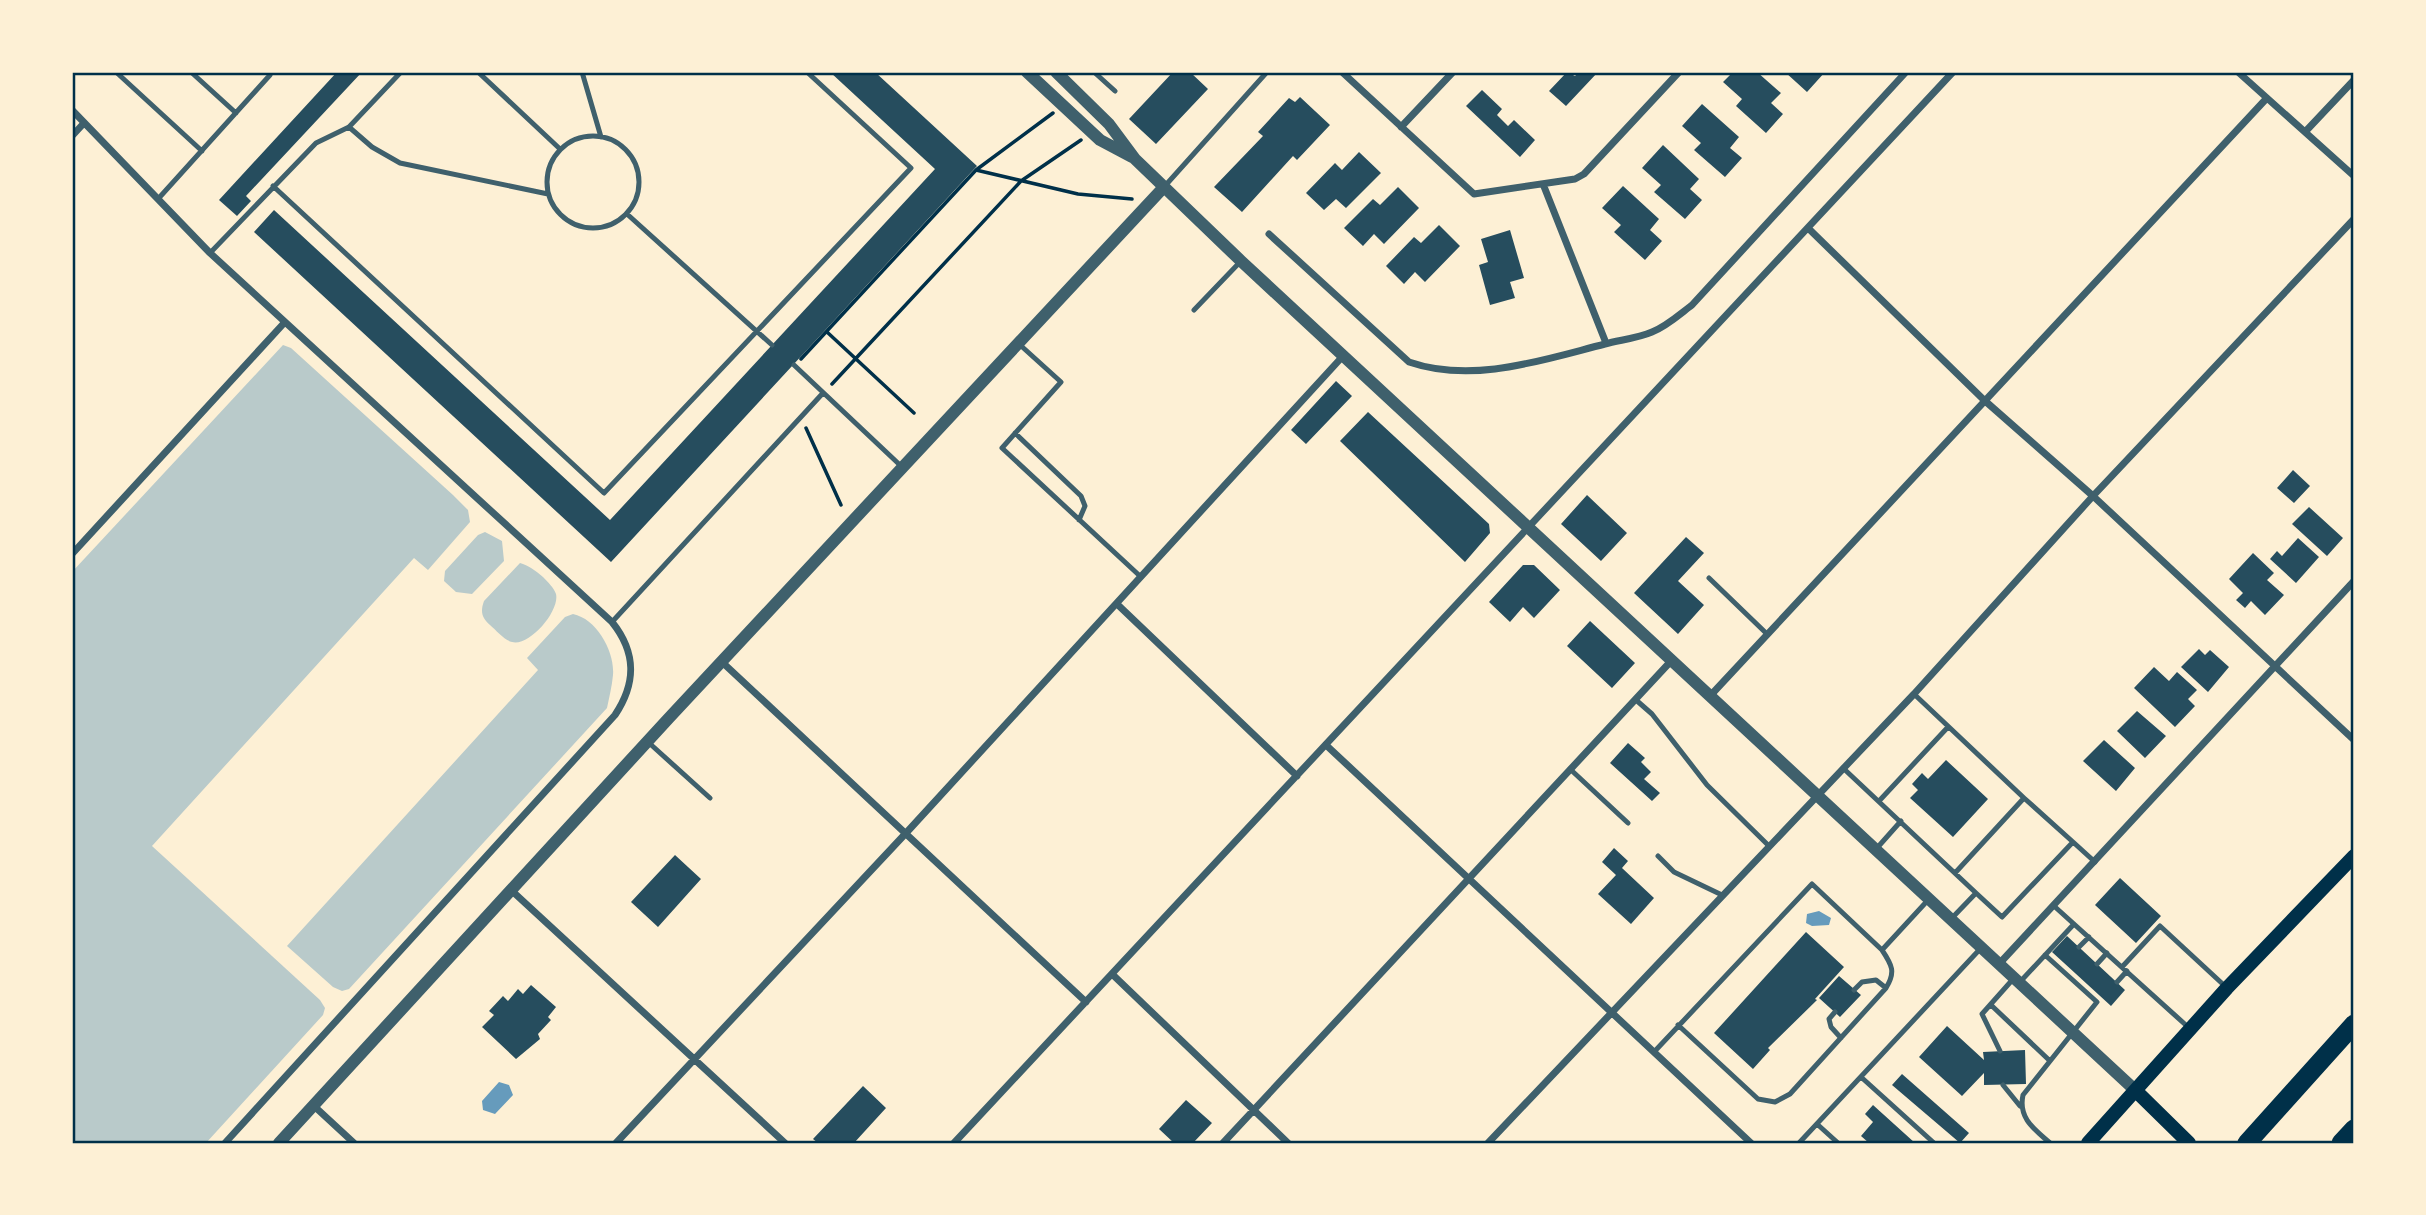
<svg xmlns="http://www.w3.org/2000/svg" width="2426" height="1215" font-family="'PT Sans',sans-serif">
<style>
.green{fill:#b9caca}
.water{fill:#669bbc}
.building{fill:#264d5e}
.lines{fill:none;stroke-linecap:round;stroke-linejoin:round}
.path{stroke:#003049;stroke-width:3.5}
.service{stroke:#3f606c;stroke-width:5}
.minor{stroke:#3f606c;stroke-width:7}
.tertiary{stroke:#3f606c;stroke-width:12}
.secondary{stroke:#003049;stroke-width:14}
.motorway{stroke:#003049;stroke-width:19}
.neatline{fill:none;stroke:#003049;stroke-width:2.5}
</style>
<rect width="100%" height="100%" fill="#fdf0d5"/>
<path class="green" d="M283,345L291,348L453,495L468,510L470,522L428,570L414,558L152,846L320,1000L325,1008L323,1015L206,1143H72V572Z
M485,532L502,541L504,561L472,594L456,592L444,581L445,571L478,535Z
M520,563C528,565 536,571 543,577C548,582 554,588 556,594C560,611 529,647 512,642C504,640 496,630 490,625C482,618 480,612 484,601Z
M573,614C597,619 615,652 613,675C612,686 609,698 607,708L349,989L342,991L333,987L287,946L538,670L527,658L565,617Z"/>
<path class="water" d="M1819,911L1831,918L1829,925L1812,926L1806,923L1807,914Z
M499,1082L509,1085L513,1095L495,1114L483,1110L482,1101Z"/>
<path class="building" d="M337,72H362L246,196L251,201L237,216L219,200Z
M830,72H875L977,166L611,562L254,232L274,210L610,520L935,169Z
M1173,72H1190L1208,89L1156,144L1129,119Z
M1567,72L1575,76L1579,72H1598L1566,106L1549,91Z
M1733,72H1757L1781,93L1771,103L1783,114L1766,133L1736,106L1742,99L1723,82Z
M1785,72H1825L1807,92Z
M1482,90L1502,109L1497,115L1508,126L1514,120L1535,140L1520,157L1466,106Z
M1300,97L1330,125L1297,160L1293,156L1242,212L1214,187L1263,136L1258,132L1289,98L1295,102Z
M1702,104L1739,137L1730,148L1742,158L1725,177L1694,150L1701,143L1682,126Z
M1663,145L1699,179L1690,189L1702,200L1685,219L1654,192L1661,185L1642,168Z
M1359,152L1381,173L1346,208L1336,199L1324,210L1306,193L1335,163L1342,170Z
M1623,186L1659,219L1650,230L1662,241L1645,260L1614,232L1621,225L1602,208Z
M1398,187L1419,208L1384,244L1374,234L1363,246L1344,228L1373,199L1380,205Z
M1439,225L1460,246L1425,282L1415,272L1404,284L1386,266L1414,237L1421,243Z
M1510,230L1524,278L1510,282L1515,298L1490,305L1479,265L1488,262L1481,239Z
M1336,381L1352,396L1306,444L1291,430Z
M1368,412L1489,524L1490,533L1465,562L1340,441Z
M2293,470L2310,486L2294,503L2277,488Z
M1587,495L1627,533L1601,561L1561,524Z
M2309,507L2343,538L2327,556L2292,524Z
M1686,537L1704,553L1678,581L1704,605L1678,634L1634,593Z
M2298,538L2319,557L2296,583L2270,559L2277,551L2282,556Z
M2253,553L2274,573L2267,580L2284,595L2265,615L2251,601L2245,608L2236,600L2243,593L2229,579Z
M1523,565H1534L1560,590L1534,618L1523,607L1510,622L1489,602Z
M1590,621L1635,663L1612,688L1567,646Z
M2199,649L2205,655L2210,650L2229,667L2208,692L2181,667Z
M2154,667L2169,681L2177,672L2197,690L2188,699L2195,706L2175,727L2134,688Z
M2137,711L2166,736L2145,758L2117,731Z
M2104,740L2135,768L2116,791L2083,761Z
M1628,743L1645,758L1641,762L1651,772L1644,779L1660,793L1652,801L1610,763Z
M1946,760L1988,799L1953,837L1910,798L1918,790L1912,784L1922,773L1928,779Z
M1614,848L1628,861L1622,868L1654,898L1631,924L1598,894L1616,875L1602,862Z
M675,855L701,879L658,927L631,902Z
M2120,878L2161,916L2136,943L2095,905Z
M1806,932L1844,967L1815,999L1817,1000L1768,1048L1770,1050L1753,1069L1714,1033Z
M2067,936L2125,990L2111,1006L2052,952Z
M1839,976L1861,995L1840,1017L1819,998Z
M531,985L556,1007L548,1017L551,1020L538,1034L540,1039L516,1059L482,1027L494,1015L489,1011L503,996L508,1001L518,989L523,994Z
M1947,1026L1984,1060L1983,1052L2025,1050L2026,1084L1984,1085V1073L1962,1096L1919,1057Z
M1902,1074L1969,1133L1960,1143L1892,1085Z
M863,1086L886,1108L854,1143H818L813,1139Z
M1186,1100L1212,1123L1193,1143H1174L1159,1129Z
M1873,1105L1915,1143H1869L1861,1136L1873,1122L1865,1114Z"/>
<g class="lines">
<path class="path" d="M976,170L1078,194L1132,199
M827,332L914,413
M801,359L976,170L1053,113
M832,384L1021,181L1081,140
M806,428L841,505"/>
<path class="service" d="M116,72L202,151
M191,72L236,113
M478,72L560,149
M582,72L601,137
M1094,72L1115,91
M349,127L372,147L400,163L548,194
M547 182a46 46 0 1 1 92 0a46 46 0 1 1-92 0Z
M273,186L604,493L911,168L807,72
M1164,187L1267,72
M158,199L270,75L266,72
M627,214L772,345
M210,253L316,143L349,127L401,72
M1194,310L1241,261
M1019,344L1061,382L1002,448L1141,577
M794,365L901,466
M1015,433L1081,496L1085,506L1079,520
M1709,578L1767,634
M612,622L823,393
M1914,694L2024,798
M1636,700L1652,714L1707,785L1769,846
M648,742L710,798
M1843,768L1976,893L1951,919
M1570,769L1628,823
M1880,800L1948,727
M1877,848L1901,821
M1658,856L1674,872L1722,895
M1955,873L2024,798L2073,842
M1976,893L2002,917L2073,842L2095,862
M2054,906L2188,1027
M2079,947L2089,937
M2045,955L2097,1002L2023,1095C2018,1118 2034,1129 2050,1143
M2097,964L2107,953
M2122,967L2160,926L2227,988
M2117,982L2127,971
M2019,983L2074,924
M1854,990L1862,982L1876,980L1886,988
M1991,1005L2049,1060
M1835,1012L1829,1019L1831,1027L1841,1038
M1678,1025L1758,1099L1775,1102L1790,1094L1886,988C1896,972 1892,965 1882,950
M2000,1051L1982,1014L2014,978
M1654,1052L1812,884L1882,950L1929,899
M1861,1077L1934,1143
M2003,1085L2020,1106
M1817,1124L1838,1143
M1799,1143L1981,948"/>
<path class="minor" d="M1342,72L1474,194L1575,179L1584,174L1679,72
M2238,72L2354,176
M72,110L210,253L612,622C636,652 637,682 615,715L225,1143
M1401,127L1453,72
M2305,132L2354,80
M72,136L84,123
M1543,184L1606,343
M1808,228L1984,400L2093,496L2354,740
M1269,234L1409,362C1473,384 1542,360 1605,344C1620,340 1638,338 1652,332C1667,326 1680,314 1692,305L1906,72
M72,554L285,322
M1117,604L1297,776
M722,662L1086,1002
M1710,696L2266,99
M1326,745L1751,1143
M511,890L785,1143
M1999,964L2354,581
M1112,974L1288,1143
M314,1106L354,1143
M616,1143L907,832L1343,356
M954,1143L1953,72
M1223,1143L1672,660
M1488,1143L1914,694L2093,496L2354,219"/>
<path class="tertiary" d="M1027,72L1100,140L1132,157
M1056,72L1109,124L1135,159L1241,261L2136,1091
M279,1143L668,719L1164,187"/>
<path class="secondary" d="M2136,1091L2189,1143
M2088,1143L2227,988L2354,856"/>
<path class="motorway" d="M2247,1143L2354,1024
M2341,1143L2354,1129"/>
</g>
<rect width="2426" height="1215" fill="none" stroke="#fdf0d5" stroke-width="147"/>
<rect x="74" y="74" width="2278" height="1068" class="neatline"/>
</svg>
